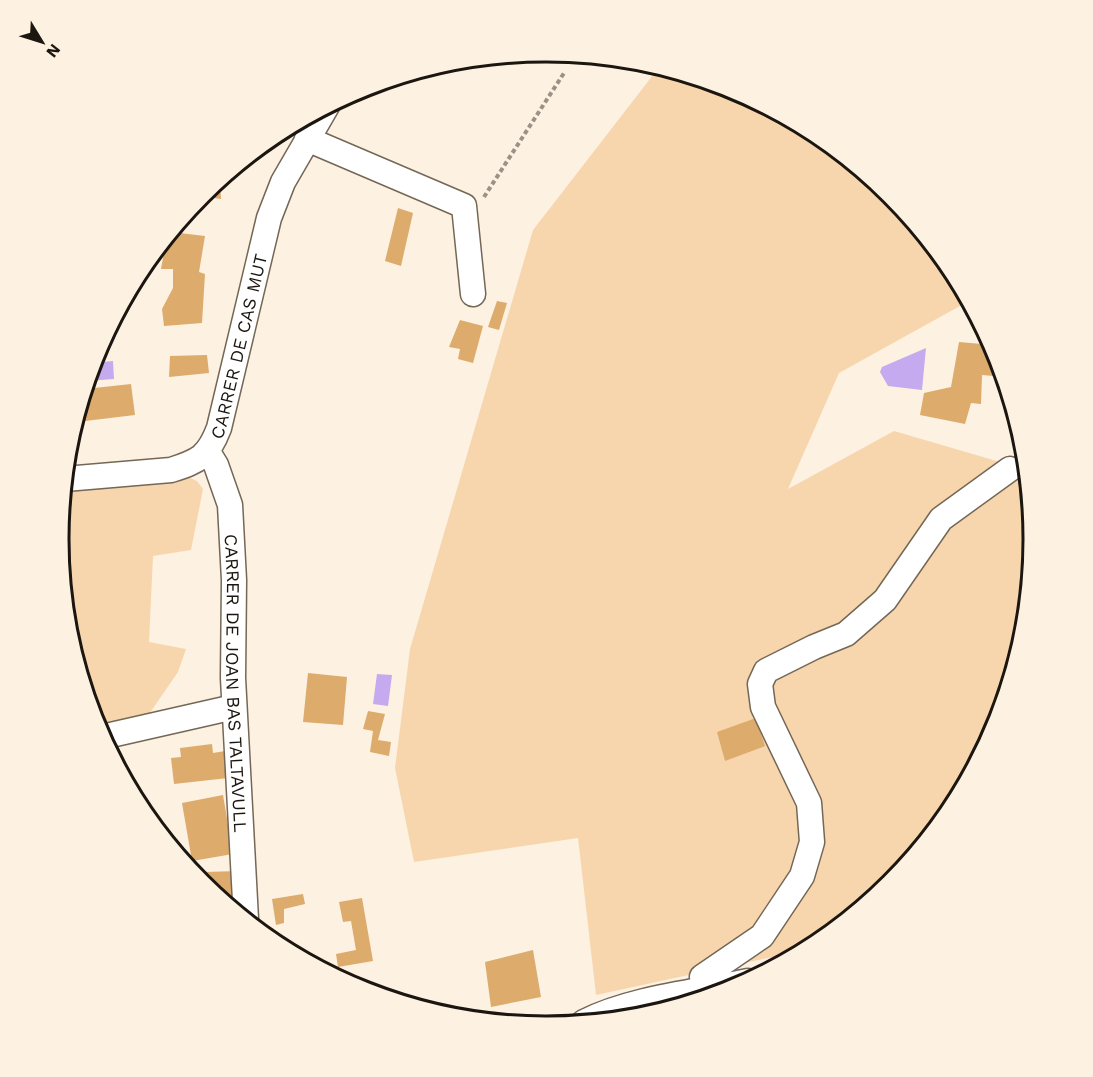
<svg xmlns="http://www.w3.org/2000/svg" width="1093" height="1077" font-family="'Work Sans',sans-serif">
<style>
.green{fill:#f7d6ae}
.water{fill:#c5aaef}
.building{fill:#ddab6c}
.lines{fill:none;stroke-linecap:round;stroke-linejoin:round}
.minor-casing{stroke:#746756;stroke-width:27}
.path{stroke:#9b9287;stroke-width:4;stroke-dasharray:4.5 3;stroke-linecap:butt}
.minor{stroke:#fff;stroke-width:24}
.labels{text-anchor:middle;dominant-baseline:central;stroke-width:5;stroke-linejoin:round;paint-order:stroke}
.street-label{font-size:18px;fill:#1b160f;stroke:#fdf1e2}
.rim{fill:none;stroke:#1b160f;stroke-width:3}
</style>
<rect width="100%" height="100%" fill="#fdf1e2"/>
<path class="green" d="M660,66L733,88L818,133L891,194L952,268L969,301L839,373L788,489L894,431L1027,470L1034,539L1025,634L997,725L952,810L891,883L817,944L805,950L596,995L578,838L414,862L395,768L410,649L533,230Z
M188,477L197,481L203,489L191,550L153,556L149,642L186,649L178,672L147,717L98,728L68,633L59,538L64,490Z"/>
<path class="water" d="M926,348L922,390L888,386L880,372L882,367Z
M113,361L114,379L87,381L93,363Z
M377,674L392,675L388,706L373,704Z"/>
<path class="building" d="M220,179L221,199L200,196L202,194Z
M398,208L413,213L401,266L385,261Z
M171,232L205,236L199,272L205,274L202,323L164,326L162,309L173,288V269H161L167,236Z
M497,301L507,303L499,330L488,327Z
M460,320L483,326L473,363L458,359L460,349L449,347Z
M959,342L993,345L1005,377L982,375L981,404L971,403L965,424L920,415L924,393L951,387Z
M207,355L209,373L169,377L170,356Z
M131,384L135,415L85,421L83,396L85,389Z
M308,673L347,677L343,725L303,722Z
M368,711L385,714L378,740L391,742L389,756L370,752L373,731L363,729Z
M756,718L765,746L725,761L717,732Z
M212,744L213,753L225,751L228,778L174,784L171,758L181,757L180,748Z
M223,795L233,854L192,861L182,803Z
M134,796H140L141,809Z
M239,871L240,895L217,896L205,886L204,872Z
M303,894L305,904L284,909V923L276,925L272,899Z
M362,898L373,961L338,967L336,954L356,950L351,921L343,922L339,902Z
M533,950L541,997L491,1007L485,962Z"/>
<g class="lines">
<defs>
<g id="minor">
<path d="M307,139L464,206L473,294"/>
<path id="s1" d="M208,452L216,465L230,505L234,580L233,678L246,919"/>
<path id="s2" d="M65,479L171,470C199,461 208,457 219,428L269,218L283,182L327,106"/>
<path d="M102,737L234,707"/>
<path d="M708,989L702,977L762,936L802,876L812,842L809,803L763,707L760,684L766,671L814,647L846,634L885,600L941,519L1010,469"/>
<path d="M584,1022C631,998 696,992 748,981"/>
</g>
</defs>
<use href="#minor" class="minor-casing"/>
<path class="path" d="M484,197L564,73"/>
<use href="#minor" class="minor"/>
</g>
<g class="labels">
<g class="street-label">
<text stroke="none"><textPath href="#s2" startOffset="258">CARRER DE CAS MUT</textPath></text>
<text stroke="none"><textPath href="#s1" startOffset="236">CARRER DE JOAN BAS TALTAVULL</textPath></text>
</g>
</g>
<path d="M0 0H1093V1077H0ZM69 539a477 477 0 1 1 954 0a477 477 0 1 1-954 0Z" fill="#fdf1e2" fill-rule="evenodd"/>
<path class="rim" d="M69 539a477 477 0 1 1 954 0a477 477 0 1 1-954 0Z"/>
<g transform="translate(42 42) rotate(128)" stroke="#fdf1e2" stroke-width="4.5" paint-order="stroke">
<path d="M0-4.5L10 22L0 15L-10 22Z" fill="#1b160f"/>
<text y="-9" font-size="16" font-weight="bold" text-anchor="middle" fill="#1b160f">N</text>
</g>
</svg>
